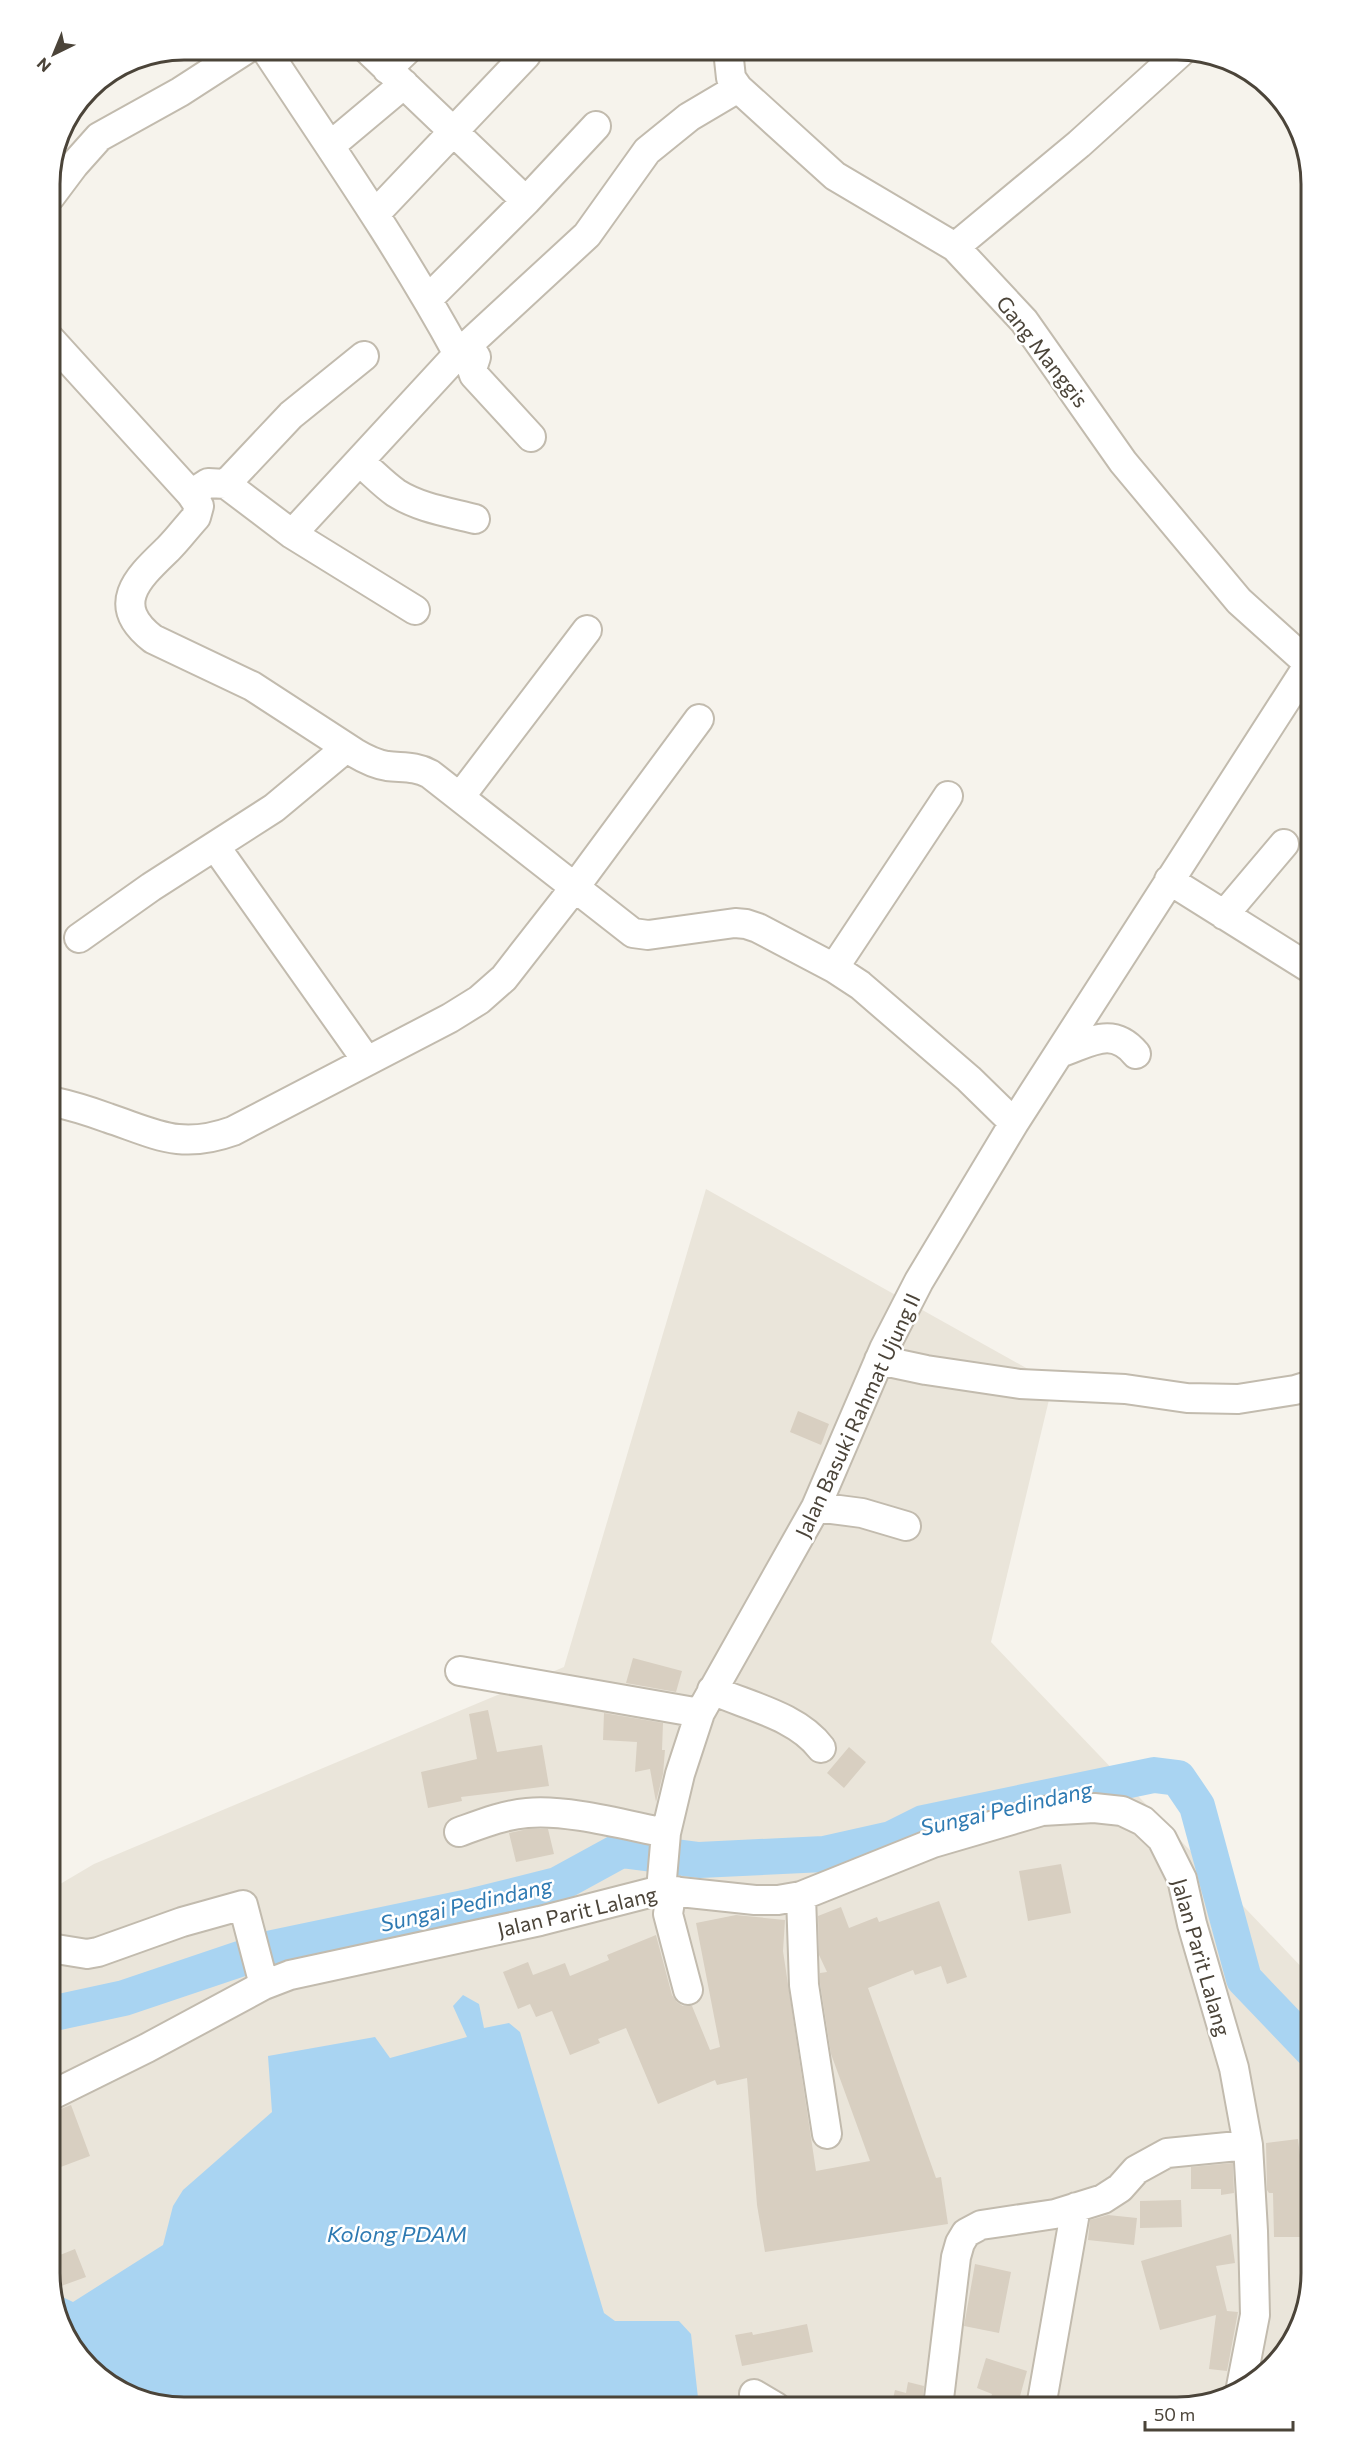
<svg xmlns="http://www.w3.org/2000/svg" width="1361" height="2457" font-family="Commissioner,sans-serif">
<style>
.residential{fill:#eae5da}
.water{fill:#a9d4f2}
.lines{fill:none;stroke-linecap:round;stroke-linejoin:round}
.river{stroke:#a9d4f2;stroke-width:36}
.building{fill:#d8cfc1}
.minor-casing{stroke:#c2bbae;stroke-width:32}
.minor{stroke:#fff;stroke-width:28}
.labels{text-anchor:middle;dominant-baseline:central;stroke-width:5;stroke-linejoin:round;paint-order:stroke}
.street-label{font-size:21px;fill:#4b4439;stroke:#fff}
.water-label{font-size:22px;font-style:italic;fill:#2e7ab2;stroke:#fff}
.rim{fill:none;stroke:#4b4439;stroke-width:3}
</style>
<rect width="100%" height="100%" fill="#f6f3ec"/>
<path class="residential" d="M706,1189L1053,1383L991,1642L1311,1977V2273L1289,2347L1229,2397L1177,2407H176L109,2385L60,2325L50,2273V1890L94,1864L564,1667Z"/>
<path class="water" d="M463,1995L479,2004L484,2028L509,2023L520,2032L604,2313L615,2321H679L691,2334L699,2407H176L109,2385L60,2325L54,2293L73,2302L163,2245L173,2206L183,2190L272,2112L268,2056L375,2037L390,2058L467,2037L453,2006Z"/>
<g class="lines">
<path class="river" d="M50,2014L124,1998L272,1948L473,1906L557,1885L621,1850L699,1860L824,1854L891,1839L923,1823L1154,1775L1178,1778L1197,1806L1244,1979L1311,2049"/>
</g>
<path class="building" d="M798,1411L829,1424L821,1445L790,1432Z
M633,1658L682,1671L676,1692L626,1683Z
M488,1710L497,1752L542,1745L549,1786L461,1797L462,1801L428,1808L421,1772L477,1759L469,1714Z
M604,1713L663,1723L662,1750H665L663,1774L656,1802L650,1769L635,1772L637,1742L603,1740Z
M849,1747L866,1762L844,1788L827,1773Z
M528,1829H548L554,1854L516,1862L509,1833Z
M1061,1864L1071,1913L1028,1921L1019,1871Z
M939,1901L967,1977L947,1984L941,1966L915,1975L913,1970L868,1988L936,2178L941,2177L948,2224L765,2252L757,2205L747,2078L717,2085L715,2080L658,2104L626,2028L598,2039L600,2043L570,2055L552,2011L536,2017L530,2004L518,2009L503,1972L528,1962L533,1975L565,1963L570,1976L609,1960L607,1955L656,1935L672,1995L677,2002L683,2006H692L710,2050L720,2047L696,1923L736,1915L785,1920L783,1951L816,2171L870,2161L831,2054L820,1983V1973L827,1972L819,1955L818,1916L841,1907L849,1928L877,1917L879,1922Z
M71,2105L90,2156L50,2171V2113Z
M1298,2139L1302,2172H1311V2237H1274L1273,2193H1269L1267,2190L1266,2143Z
M1233,2163L1234,2193L1221,2195V2189H1191V2167Z
M1181,2200L1182,2227L1140,2228V2201Z
M1108,2215L1137,2218L1134,2245L1088,2240L1090,2220Z
M1231,2234L1235,2263L1216,2266L1227,2311L1238,2312L1227,2371L1209,2369L1216,2315L1160,2330L1141,2261Z
M75,2249L86,2277L53,2289L50,2259Z
M975,2264L1011,2272L999,2333L964,2326Z
M807,2324L813,2352L742,2366L735,2335L752,2332L753,2335Z
M986,2358L1027,2371L1017,2407H1006L989,2402L992,2394L977,2388Z
M908,2382L924,2386L922,2407H891L895,2390L906,2393Z"/>
<g class="lines">
<defs>
<path id="minor" d="M266,50C332,150 401,249 458,354
M368,50L526,201
M728,50L731,78L738,88L835,176L955,247L1024,321L1123,462L1239,601L1309,664
M387,69L407,50
M330,146L404,84
M50,197L74,165L99,137L180,92L245,50
M375,214L526,55
M955,247L1079,144L1183,50
M428,299L526,201L596,126
M50,339L191,494L199,506L196,517C186,528 178,539 168,549C139,577 108,604 153,639L252,686L355,753C365,759 375,764 387,766C403,768 415,766 430,774L633,933L648,935L735,923L746,924L758,928L834,968L860,985L969,1079L1014,1123L919,1281L884,1349L816,1507L700,1713L680,1774L666,1833L661,1890
M468,345L476,357L472,369L474,375L531,437
M360,462C372,472 383,484 396,493C420,508 448,512 475,519
M226,484L291,415L364,356
M191,494L208,483L226,484L292,534L415,610
M292,534L458,354L587,235L647,151L689,117L738,88
M460,797L587,630
M215,846L367,1061
M1169,880L1311,969
M1224,915L1284,844
M79,938L151,887L274,808L346,748
M834,968L948,796
M1062,1052C1091,1042 1113,1026 1136,1054
M50,1101C69,1105 89,1111 108,1118C156,1134 180,1150 233,1131L450,1018L479,1000L504,978L575,887L699,719
M1014,1123L1311,661
M879,1360L926,1370L1020,1384L1125,1389L1187,1398L1238,1399L1295,1390L1311,1385
M816,1507L862,1513L906,1526
M460,1671L700,1713
M712,1690C748,1706 797,1716 821,1748
M459,1832C481,1824 503,1815 527,1813C567,1809 625,1825 666,1833
M676,1891L670,1901L668,1914L688,1990
M801,1896L804,1985L827,2134
M50,1948L87,1954L98,1952L182,1922L243,1905L264,1985
M50,2096L147,2048L264,1985L290,1975L540,1921L661,1890L755,1900H778L801,1896L933,1843L1042,1811L1094,1808L1122,1811L1143,1821L1162,1839L1182,1879L1192,1924L1234,2068L1248,2145L1253,2231L1255,2315L1241,2387
M754,2394L776,2407
M938,2407L956,2257L960,2243L966,2233L981,2225L1055,2214L1103,2199L1120,2188L1136,2170L1167,2153L1248,2145
M1041,2407L1076,2207"/>
</defs>
<use href="#minor" class="minor-casing"/>
<use href="#minor" class="minor"/>
</g>
<g class="labels">
<g class="street-label">
<text transform="translate(1043 351) rotate(52)">Gang Manggis</text>
<text transform="translate(857 1415) rotate(-65)">Jalan Basuki Rahmat Ujung II</text>
<text transform="translate(577 1911) rotate(-13)">Jalan Parit Lalang</text>
<text transform="translate(1202 1957) rotate(74)">Jalan Parit Lalang</text>
</g>
<g class="water-label">
<text transform="translate(1006 1808) rotate(-13)">Sungai Pedindang</text>
<text transform="translate(466 1904) rotate(-13)">Sungai Pedindang</text>
<text x="397" y="2233">Kolong PDAM</text>
</g>
</g>
<path d="M0 0H1361V2457H0ZM184 60H1177A124 124 0 0 1 1301 184V2273A124 124 0 0 1 1177 2397H184A124 124 0 0 1 60 2273V184A124 124 0 0 1 184 60Z" fill="#fff" fill-rule="evenodd"/>
<path class="rim" d="M184 60H1177A124 124 0 0 1 1301 184V2273A124 124 0 0 1 1177 2397H184A124 124 0 0 1 60 2273V184A124 124 0 0 1 184 60Z"/>
<g transform="translate(54 54) rotate(223)" stroke="#ffffff" stroke-width="4.5" paint-order="stroke">
<path d="M0-4.5L10 22L0 15L-10 22Z" fill="#4b4439"/>
<text y="-9" font-size="16" font-weight="bold" text-anchor="middle" fill="#4b4439">N</text>
</g>
<path d="M1145 2421v9h148v-9" fill="none" stroke="#4b4439" stroke-width="3"/>
<text x="1154" y="2421" font-size="18" fill="#4b4439" stroke="#ffffff" stroke-width="4.5" paint-order="stroke">50 m</text>
</svg>
